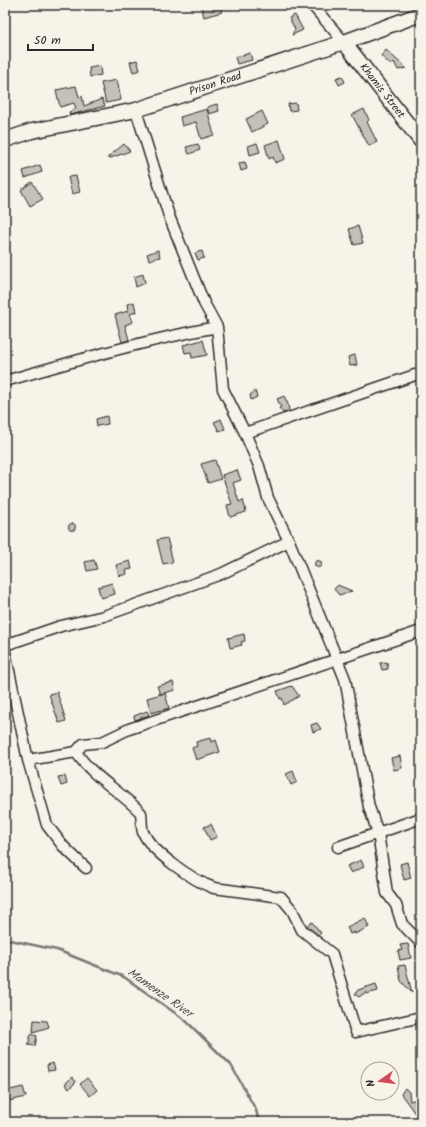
<svg xmlns="http://www.w3.org/2000/svg" width="426" height="1127" font-family="Kalam,sans-serif">
<style>
.lines{fill:none;stroke-linecap:round;stroke-linejoin:round}
.stream{stroke:#7a7874;stroke-width:2.5}
.building{fill:#c4c1b9;stroke:#2b2b2b}
.street-casing{stroke:#2b2b2b;stroke-width:13}
.secondary-casing{stroke:#2b2b2b;stroke-width:17}
.street{stroke:#f7f3e8;stroke-width:10}
.secondary{stroke:#f7f3e8;stroke-width:14}
.labels{text-anchor:middle;dominant-baseline:central;stroke-width:4;stroke-linejoin:round;paint-order:stroke}
.street-label{font-size:11px;fill:#2b2b2b;stroke:#f7f3e8}
.water-label{font-size:12px;font-style:italic;fill:#53524f;stroke:#f7f3e8}
</style>
<rect width="100%" height="100%" fill="#f7f3e8"/>
<filter id="ink" filterUnits="userSpaceOnUse"><feTurbulence type="fractalNoise" baseFrequency=".025" numOctaves="2"/><feDisplacementMap in="SourceGraphic" scale="8" xChannelSelector="R" yChannelSelector="G"/><feConvolveMatrix kernelMatrix="1 2 1 2 8 2 1 2 1" color-interpolation-filters="sRGB"/></filter>
<g filter="url(#ink)">
<g class="lines">
<path class="stream" d="M5,939L57,950L124,977L185,1020L231,1065L256,1110L259,1122"/>
</g>
<path class="building" d="M201,5H220L222,12L204,17Z
M295,15L303,30L292,35L295,29L289,18Z
M386,50L397,60L406,68L398,70L394,62L391,65L381,56Z
M250,53L252,60L237,64L235,57Z
M137,60L140,70L133,72L130,62Z
M100,66L101,75L90,77L89,68Z
M342,76L345,82L339,85L336,78Z
M117,80L121,100L106,103L101,83Z
M76,86L79,97L82,96L84,106L102,99L105,106L70,115L69,112L76,109L74,103L60,107L56,90Z
M296,103L297,110L289,111L288,104Z
M217,104L219,111L209,114L207,107Z
M207,109L214,135L201,139L196,122L182,126L180,117Z
M364,109L369,120L367,122L377,142L369,146L352,115Z
M262,111L268,124L252,132L246,119Z
M279,140L285,159L275,163L273,157L269,159L265,145Z
M257,143L260,152L250,155L248,146Z
M124,144L130,151L108,159V157Z
M198,144L200,150L189,154L186,147Z
M245,162L247,169L241,171L239,163Z
M40,165L42,172L25,178L23,171Z
M76,176L80,192L72,194L68,177Z
M32,182L43,199L30,206L21,190Z
M358,226L363,243L354,245L349,229Z
M158,250L160,257L149,260L147,254Z
M202,251L204,258L198,260L195,253Z
M143,274L145,283L136,287L134,277Z
M134,302L136,312L130,314L133,322L125,325L129,340L122,342L115,315L128,311L127,304Z
M203,340L207,355L192,358L191,352L185,353L183,345Z
M355,355L357,365L350,366L348,357Z
M255,391L257,397L251,400L250,395Z
M284,396L288,404L289,411L283,413L279,408L281,407L277,399Z
M107,416L108,424L97,426L96,419Z
M221,419L225,429L219,431L214,422Z
M215,460L221,479L208,483L201,464Z
M237,470L241,480L233,483L239,502L243,500L246,512L230,517L227,505L232,504L222,475Z
M68.5 527a3.5 3.5 0 1 1 7 0a3.5 3.5 0 1 1-7 0Z
M167,538L173,562L163,564L157,540Z
M94,560L97,569L87,571L85,562Z
M314.5 564a3.5 3.5 0 1 1 7 0a3.5 3.5 0 1 1-7 0Z
M130,561L132,569L126,570L127,574L119,576L116,565Z
M112,583L115,594L101,598L98,587Z
M338,585L340,586L352,591L339,595L334,589Z
M244,634L245,641L241,642L242,645L230,648L228,638Z
M387,662L388,669L382,670L380,663Z
M173,682L175,690L160,694L157,686Z
M292,686L299,696L284,705L282,698L280,699L277,691Z
M57,692L66,721L59,723L49,694Z
M165,693L169,708L151,713L147,698Z
M147,711L149,715L135,720L134,716Z
M317,723L321,729L313,732L311,725Z
M210,738L211,742L216,740L220,752L196,760L192,748L197,746L196,742Z
M400,756L402,768L394,770L391,758Z
M293,771L297,782L291,785L286,774Z
M65,776L67,784L61,786L58,777Z
M211,824L217,837L210,840L204,827Z
M361,860L364,867L351,873L347,866Z
M407,862L411,878L404,880L400,864Z
M365,918L369,927L355,934V932L350,934L347,927Z
M312,922L321,933L318,935L307,926Z
M408,944L411,958L400,960L398,951L402,950L400,945Z
M405,965L412,993L401,981L398,966Z
M376,984L378,991L366,994V992L359,997L355,994L358,990Z
M34,1020L47,1021L49,1027L33,1032Z
M31,1034L37,1036L35,1046L28,1045Z
M53,1063L55,1070L48,1071L47,1065Z
M72,1077L76,1082L69,1089L65,1084Z
M87,1078L97,1090L90,1096L80,1084Z
M23,1087L26,1097L9,1101L6,1091Z
M405,1088L409,1092L410,1101L421,1098V1122L401,1094Z"/>
<g class="lines">
<defs>
<path id="street" d="M312,5L344,42
M136,110L169,216L204,303L217,327L223,389L245,433L259,466L268,498L289,541L345,679L369,807L378,833L387,893L396,905L402,924L421,943
M5,381C75,361 145,340 217,327
M245,433L421,373
M5,645L61,626L104,616L221,574L289,541
M5,652L28,760L47,825L63,846L86,868
M76,752C93,778 121,791 141,813C142,819 141,826 143,832C151,852 194,881 214,888L281,897L292,910L302,930L332,954L356,1032L421,1017
M28,760L76,752L83,744L102,742L129,729L421,631
M338,847L421,818"/>
<g id="secondary">
<path id="s1" d="M344,42L421,141"/>
<path id="s2" d="M5,140L32,131L136,110L344,42L421,14"/>
</g>
</defs>
<use href="#street" class="street-casing"/>
<use href="#secondary" class="secondary-casing"/>
<use href="#street" class="street"/>
<use href="#secondary" class="secondary"/>
</g>
</g>
<g class="labels">
<g class="street-label">
<text stroke="none"><textPath href="#s2" startOffset="218">Prison Road</textPath></text>
<text stroke="none"><textPath href="#s1" startOffset="62">Khamis Street</textPath></text>
</g>
<g class="water-label">
<text transform="translate(160 993) rotate(35)">Mamenze River</text>
</g>
</g>
<rect width="426" height="1127" fill="none" stroke="#f7f3e8" stroke-width="20"/>
<rect x="10" y="10" width="406" height="1107" fill="none" stroke="#2b2b2b" stroke-width="1.5" filter="url(#ink)"/>
<g transform="translate(380 1081) rotate(256)"><circle r="19" fill="#f7f3e8" stroke="#a5a39c"/>
<path d="M0-3L7 15L0 10L-7 15Z" fill="#d1495b"/>
<text y="-6" font-size="11" font-weight="bold" text-anchor="middle" fill="#2b2b2b">N</text>
</g>
<path d="M28 44v6h65v-6" fill="none" stroke="#2b2b2b" stroke-width="2"/>
<text x="34" y="44" font-size="12" fill="#2b2b2b" stroke="#f7f3e8" stroke-width="3" paint-order="stroke">50 m</text>
</svg>
